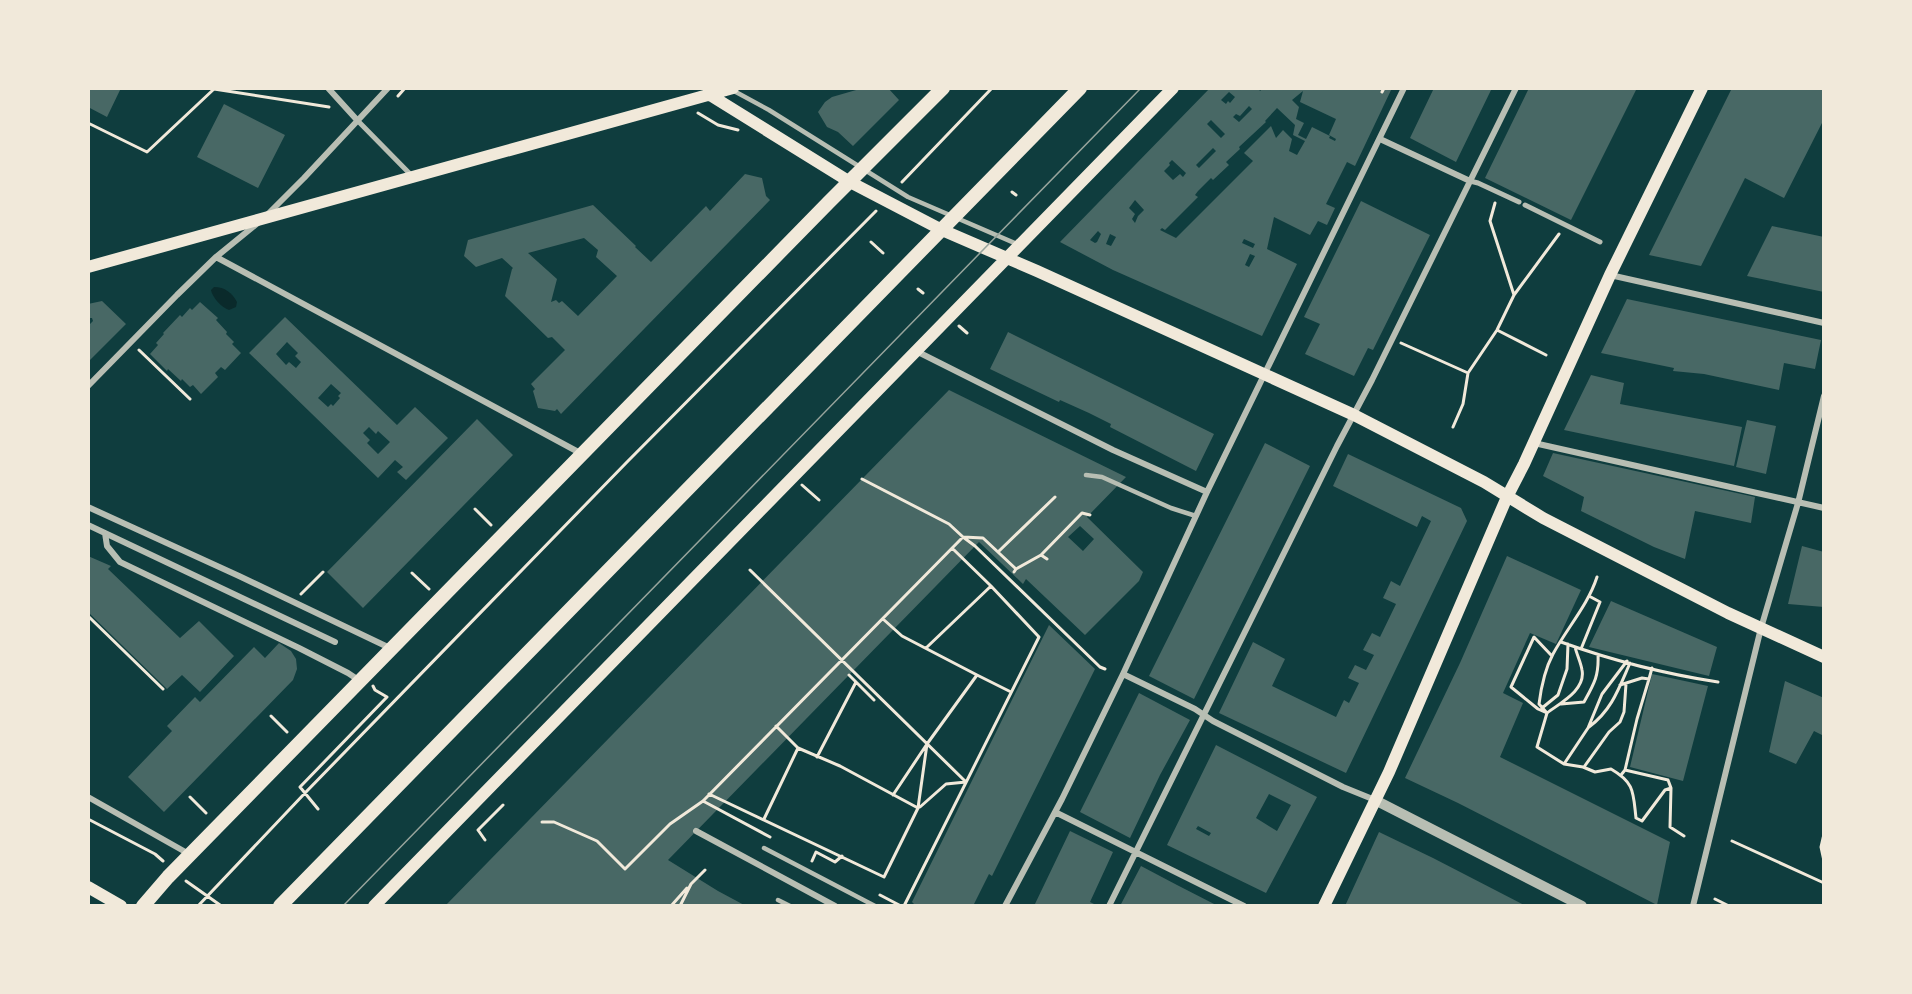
<svg xmlns="http://www.w3.org/2000/svg" width="1912" height="994" font-family="Montserrat,sans-serif">
<style>
.water{fill:#0a2a2b}
.building{fill:#486865;fill-rule:evenodd}
.lines{fill:none;stroke-linecap:round;stroke-linejoin:round}
.path{stroke:#f1e9da;stroke-width:3}
.service{stroke:#b8beb3;stroke-width:4.5}
.pedestrian{stroke:#b8beb3;stroke-width:5}
.minor{stroke:#b8beb3;stroke-width:6}
.tertiary{stroke:#b8beb3;stroke-width:10}
.secondary{stroke:#f1e9da;stroke-width:12}
.primary{stroke:#f1e9da;stroke-width:14}
.tram{stroke:#97a49c;stroke-width:1.5}
</style>
<rect width="100%" height="100%" fill="#0f3d3e"/>
<path class="water" d="M214,287C225,287 232,293 237,302L236,307L229,310C222,308 212,297 211,290Z"/>
<path class="building" d="M88,88H121L107,117L88,107Z
M863,88H888L899,100L853,146L838,132L827,127L818,112L825,102L832,97Z
M1210,88H1258L1260,91L1263,88H1392L1355,166L1347,162L1326,204L1335,208L1327,225L1318,221L1310,235L1274,217L1267,249L1297,264L1262,336L1113,270L1060,242ZM1303,91L1300,102L1336,119L1329,135L1336,139L1335,141L1329,138L1330,136L1312,127L1306,139L1298,135L1304,123L1296,119L1299,107L1292,100ZM1229,92L1235,97L1230,103L1228,101L1226,104L1221,100ZM1249,106L1252,109L1239,122L1233,117L1236,114L1240,116ZM1277,108L1295,125L1293,135L1305,141L1297,155L1289,151L1292,139L1283,130L1276,138L1271,126L1244,153L1253,161L1176,238L1160,230L1162,228L1165,230L1198,197L1195,195L1198,191L1211,178L1213,180L1229,165L1226,162L1240,149L1239,147L1266,122L1265,121ZM1211,120L1225,134L1221,138L1207,124ZM1213,148L1216,151L1199,168L1196,165ZM1172,160L1186,173L1183,177L1180,174L1173,180L1164,171L1170,165L1169,163ZM1135,200L1144,210L1138,216L1135,223L1132,219L1135,214L1129,208ZM1098,231L1101,234L1097,242L1095,243L1090,240ZM1110,234L1116,237L1111,246L1106,244ZM1244,239L1255,244L1253,248L1242,243ZM1250,254L1255,256L1249,267L1245,265Z
M1434,88H1492L1456,162L1410,138Z
M1529,88H1637L1571,220L1485,178Z
M1732,88H1824V119L1784,198L1745,178L1701,266L1649,255Z
M224,104L285,135L258,188L197,157Z
M745,174L762,178L766,196L770,200L561,414L557,409L555,411L538,408L533,391L535,389L531,384L565,350L552,337L548,338L505,296L512,269L513,268L502,258L476,267L464,256L468,240L593,205L636,246L635,247L651,262L706,206L710,211ZM584,238L598,250L596,257L617,276L578,316L562,301L559,303L556,300L551,302L557,279L528,253Z
M1361,201L1430,235L1373,350L1368,348L1354,376L1305,354L1320,324L1304,317Z
M1772,226L1824,237V292L1747,276Z
M1627,299L1821,340L1815,369L1784,363L1779,390L1704,374L1673,371L1674,368L1601,353Z
M102,301L126,324L88,362V326L93,321L92,318H88V304Z
M200,302L218,318L216,320L227,332L226,334L234,342L232,344L241,353L225,370L221,367L215,373L218,377L201,394L193,385L190,387L182,379L181,381L168,369L167,371L150,354L158,345L156,343L164,334L163,333L180,315L182,317L190,308L192,310Z
M285,317L397,425L415,407L448,438L406,480L397,472L403,467L395,460L378,478L249,353ZM287,342L298,353L295,356L301,362L296,368L289,362L286,365L276,354ZM331,384L341,393L338,396L340,398L333,406L331,404L328,407L318,398ZM369,427L376,434L378,431L390,442L378,454L367,443L370,440L363,433Z
M1008,332L1214,434L1196,471L1110,427L1111,424L1089,413L1060,400L1059,402L990,369Z
M1591,375L1624,383L1620,404L1742,427L1734,466L1564,430Z
M949,390L1126,477L1087,517L1143,572L1139,581L1085,635L1026,579L1023,584L979,542L668,860L718,891L746,906H445ZM1080,526L1094,539L1083,551L1068,537Z
M477,419L513,455L363,608L327,572Z
M1747,420L1776,426L1766,474L1736,467Z
M1265,443L1310,466L1194,699L1149,676Z
M1553,453L1755,497L1751,523L1695,511L1685,559L1654,547L1581,511L1584,497L1543,476Z
M1348,454L1461,508L1467,521L1346,773L1219,713L1253,642L1285,659L1272,686L1336,717L1344,700L1349,703L1359,683L1348,678L1355,665L1366,670L1374,655L1363,650L1372,633L1380,637L1396,604L1383,598L1391,581L1400,586L1431,521L1422,516L1417,527L1333,486Z
M1802,546L1824,552V607L1788,604Z
M88,556L111,566L108,569L180,638L199,621L234,656L200,692L182,675L167,689L88,612Z
M1507,556L1581,590L1556,644L1530,633L1503,693L1523,703L1500,757L1670,842L1657,905L1458,803L1405,778L1460,663Z
M1611,601L1717,647L1709,676L1589,647Z
M1049,625L1095,669L992,876L989,874L973,906H916L912,902Z
M279,643L291,651L296,659L297,669L293,680L164,812L128,777L172,731L167,726L195,697L200,702L254,647L265,658Z
M1652,674L1708,686L1683,781L1630,767Z
M1785,681L1824,698V736L1814,731L1796,764L1769,752Z
M1139,693L1190,720L1160,775L1130,838L1080,812Z
M1216,745L1317,797L1266,893L1167,845ZM1269,794L1291,805L1277,831L1256,818ZM1198,826L1211,833L1209,836L1196,829Z
M1070,831L1113,852L1090,902L1098,906H1034Z
M1379,832L1433,858L1526,906H1345Z
M1141,866L1177,885L1218,906H1120Z"/>
<g class="lines">
<path class="path" d="M1382,92L1384,88
M398,96L405,88
M698,113L718,125L738,130
M88,123L147,152L214,89L329,107
M902,182L992,88
M1012,192L1016,195
M871,242L883,253
M918,289L923,293
M1514,295L1559,234
M959,326L967,333
M1497,330L1546,355
M1401,343L1468,373
M139,350L190,399
M1453,427L1463,404L1468,373L1497,330L1514,295L1490,221L1495,203
M862,479L949,524L963,537L983,538L1016,569L1014,572
M802,485L819,500
M475,509L491,525
M998,552L1055,497
M1041,555L1047,559
M1016,569L1041,555L1082,513L1090,515
M750,570L966,782
M412,573L429,589
M1597,577C1588,605 1567,628 1553,654C1545,669 1541,688 1539,704L1547,713L1537,747L1564,764L1583,767L1595,772L1611,769C1635,783 1633,792 1636,818L1642,821L1665,790L1671,788L1670,827L1684,836
M301,594L323,572
M88,616L163,689
M883,619L902,636L977,675L927,744L893,795
M1561,642C1611,660 1665,674 1718,682
M926,648L991,586
M1581,649L1600,602L1589,596
M1551,655L1534,637L1511,687L1538,709L1547,713C1560,703 1586,690 1582,670C1581,663 1577,655 1575,647
M849,675L874,700
M977,675L1011,692
M1620,685L1642,678L1649,679L1652,668
M1561,704L1584,702C1594,684 1599,676 1598,655
M1542,708L1558,695L1567,669L1568,644
M271,716L287,732
M1589,727C1612,710 1619,688 1630,663
M798,748L840,766L918,808
M817,757L856,682
M1564,764L1588,728L1602,694L1627,661
M1584,767L1609,732L1620,722L1624,712L1626,684
M1625,770L1668,780L1671,788
M1621,775L1625,770L1637,719L1649,679
M709,794L884,877L918,808L927,744
M190,797L206,813
M703,801L770,837
M920,807L946,784L966,782
M318,809L300,787L387,697L375,690L373,686
M88,819L155,854L163,861
M764,819L798,748L776,726
M542,822H554L597,841L625,869L670,824L703,801L963,537L975,546L1100,667L1105,669
M1824,834L1821,847L1824,861
M485,840L478,830L503,805
M1732,841L1824,883
M812,861L816,852L835,862L842,856
M186,881L220,905
M880,895L901,906
M1715,899L1729,906
M198,906L305,793L627,462L876,211
M671,906L687,888
M680,906L691,884L705,870
M904,906L1039,637L991,586L952,548"/>
<path class="service" d="M734,91L769,110L908,197L1019,245
M1086,475L1102,477L1171,508L1196,516
M764,848L875,906
M778,900L790,906"/>
<path class="pedestrian" d="M357,120L413,177
M1470,181L1478,183L1519,202
M1525,205L1600,242"/>
<path class="minor" d="M328,88L357,120
M1380,139L1470,181
M266,216L304,178L388,88
M216,257L582,454
M1610,275L1824,323
M916,351L1113,450L1207,492
M88,386L177,295L216,257L259,222
M1534,443L1824,508
M88,507L239,576L392,649
M88,525L335,642
M105,533L107,546L120,562L299,648L348,673L360,681
M1123,674L1195,709L1213,721L1343,787L1375,800
M88,797L189,854
M1055,812L1244,906
M696,831L835,906
M1005,906L1062,799L1123,674L1207,492L1404,88
M1109,906L1337,446L1372,380L1516,88
M1693,906L1761,628L1798,503L1824,396"/>
<path class="tertiary" d="M1375,800L1582,906"/>
<path class="secondary" d="M710,95L850,182L942,230L1037,271L1354,415L1484,482L1543,518L1728,613L1824,657
M88,267L733,88
M88,887L121,906
M374,906L1173,88
M1324,906L1389,772L1507,497L1524,464L1610,275L1702,88"/>
<path class="primary" d="M143,906L168,877L828,203L943,88
M280,906L1080,88"/>
<path class="tram" d="M343,906L1141,88"/>
</g>
<rect width="1912" height="994" fill="none" stroke="#f1e9da" stroke-width="180"/>
</svg>
